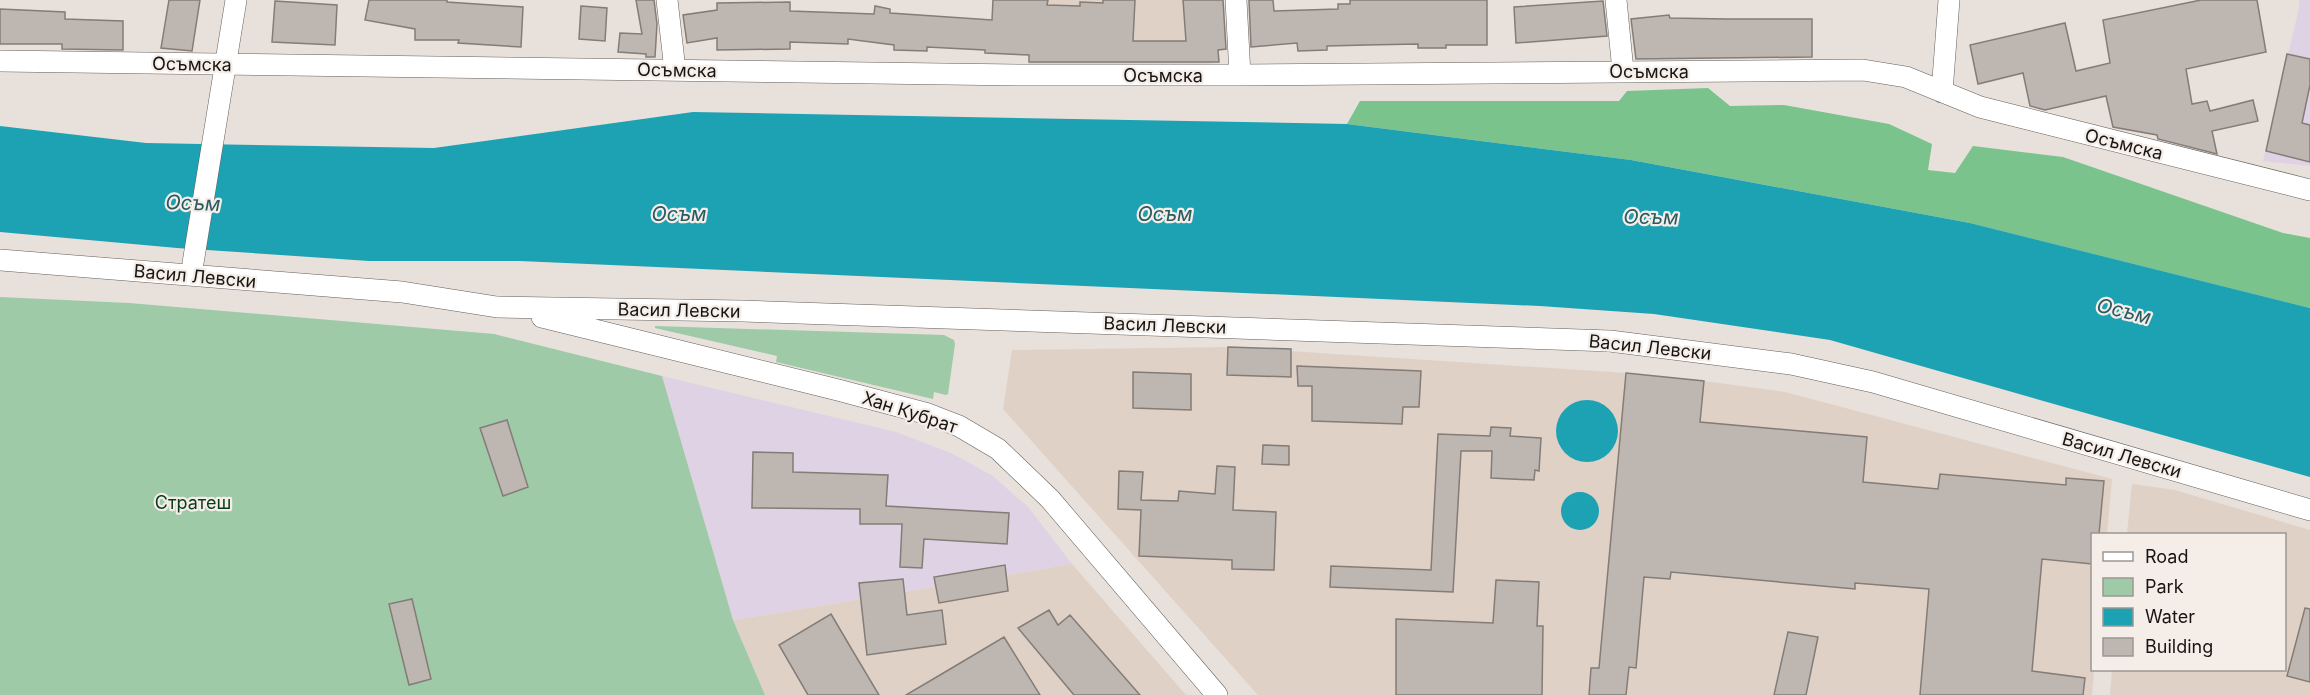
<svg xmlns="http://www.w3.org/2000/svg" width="2310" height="695" font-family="Inter,sans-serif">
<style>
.built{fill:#e0d1c7}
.education{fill:#e0d2e5}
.green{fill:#9ecaa7}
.forest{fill:#7bc38c}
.water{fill:#1ca2b3}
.building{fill:#beb6b1;stroke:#837c77;stroke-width:1.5}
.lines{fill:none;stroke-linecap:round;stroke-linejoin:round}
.minor-casing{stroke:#655f5a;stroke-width:22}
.minor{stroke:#fff;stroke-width:21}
.labels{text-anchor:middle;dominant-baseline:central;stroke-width:4.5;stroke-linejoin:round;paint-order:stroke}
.street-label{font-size:18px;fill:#171513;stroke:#f5ede8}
.park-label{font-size:18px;fill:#053e1b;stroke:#f5ede8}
.water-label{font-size:20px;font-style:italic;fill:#275a61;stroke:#f5ede8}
</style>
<rect width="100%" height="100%" fill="#e8e0da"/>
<path class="built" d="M1031,0H1214L1219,63L1195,65L1029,64Z
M1228,347L1626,373L1704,381L1785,392L2112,479L2107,534H2092V670H2094L2092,695H1258L1003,409L1012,350Z
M2132,484L2175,490L2310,530V695H2110L2112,670H2284V534H2127Z
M1072,564L1186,695H765L733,620Z"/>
<path class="education" d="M2299,0H2310V166L2263,161L2299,8Z
M662,376L896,432L951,453L993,476L1029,508L1072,564L733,620Z"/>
<path class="green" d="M0,297L129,303L494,334L662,376L733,620L765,695H0Z
M655,326L944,335L954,340L955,344L948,394L946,395L934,392L933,399L776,362L777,356L655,328Z"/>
<path class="forest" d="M1708,88L1730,106L1784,105L1889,124L1932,144L1928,170L1955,173L1973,146L2063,157L2283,233L2310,238V308L1970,223L1631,160L1347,124L1360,101H1619L1627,91Z"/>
<path class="water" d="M693,112L1347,124L1631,160L1970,223L2310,308V477L1830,340L1654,314L1540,306L520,261H369L177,248L0,232V126L146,143L434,148Z
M1556 431a31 31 0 1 1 62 0a31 31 0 1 1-62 0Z
M1561 511a19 19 0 1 1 38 0a19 19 0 1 1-38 0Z"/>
<path class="building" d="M169,0H200L192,51L161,48Z
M369,0H447V2L523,7L521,47L458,43L459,40H415V29L365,20Z
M636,0H654L657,24L655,57H646V54L618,52L620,33L642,34Z
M993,0H1048L1047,5L1080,6V2L1103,3V0H1135L1133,41H1186L1183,0H1223L1226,49L1218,50L1219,62H1029V55L985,53V50L927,47V51L894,50V45L848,39V44L790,42V49L717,50V38L687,43L683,15L717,10V3L790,2V11L874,14L875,6L890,9V13L992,20Z
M1249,0H1273L1274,11L1338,9V4H1350V0H1487V45H1446V48H1418V44L1366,45L1327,46V50L1298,51L1297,43L1251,47Z
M2201,0H2257L2266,52L2186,69L2192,104L2207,101L2210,111L2253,100L2258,121L2212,131L2217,154L2158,139L2157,135L2113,127L2106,96L2045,110L2030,106L2023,73L1978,84L1970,45L2065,23L2076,71L2110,63L2103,20Z
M275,1L337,5L335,45L272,42Z
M1603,1L1607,36L1516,43L1514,7Z
M581,6L607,8L605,41L579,39Z
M0,9L65,12V19L123,21V50L62,49V44H0Z
M1669,15L1670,18L1726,19H1812V57L1636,59L1631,19Z
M2287,54L2310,59V85L2302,123L2310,125V162L2266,151Z
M1228,347L1291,349V377L1227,375Z
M1297,366L1421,371L1419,407H1403L1402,424L1312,421V386H1298Z
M1133,372L1191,374V410L1133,408Z
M1626,373L1704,381L1700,422L1867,437L1863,482L1938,489L1940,474L2066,485V478L2104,481L2099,534H2092V564L2042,559L2032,671L2085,678L2083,695H1920L1929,589L1855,583V589L1671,572L1670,579L1644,577L1636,668L1629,667L1626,695H1589L1591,668H1599Z
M507,420L528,487L503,496L480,428Z
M1491,427L1511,428L1510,436L1541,438L1539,471L1535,470L1534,480L1491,478L1492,451H1461L1453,592L1330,587L1331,566L1431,570L1438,434L1490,436Z
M1263,445L1289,446V465L1262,464Z
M753,452L793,453V472L888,475L886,506L1009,513L1007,544L924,539L922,568L900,567L902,524H860V509L752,508Z
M1217,466L1235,467L1233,510L1276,512L1274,570L1232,569V560L1139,556L1141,510L1118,509L1119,471L1143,472L1141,500L1178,501L1179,491L1215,494Z
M1005,565L1008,591L939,603L934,577Z
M903,579L907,615L942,610L946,644L867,655L859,583Z
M1496,580L1539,582L1537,626H1543L1542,695H1396V619L1493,623Z
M412,599L431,679L409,685L389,604Z
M2305,608L2310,609V682L2287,676Z
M1049,610L1058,625L1070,615L1140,695H1074L1018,628Z
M831,614L851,648L879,695H808L779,645Z
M1788,632L1818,637L1806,695H1774Z
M1004,637L1040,695H906L940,675Z"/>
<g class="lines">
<defs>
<path id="minor" d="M667,0L675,70
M1236,0L1240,75
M1616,0L1623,71
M0,61L1022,75H1240L1863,70L1906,77L1980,107L2310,190
M1942,92L1949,0
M0,260L402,292L497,307L742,311L1610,341L1791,364L1873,382L2310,510
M193,263L236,0
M542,317L838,390L928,414L959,426L998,449L1050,499L1217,695"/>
</defs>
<use href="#minor" class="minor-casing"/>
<use href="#minor" class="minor"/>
</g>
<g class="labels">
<g class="street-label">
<text transform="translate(192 64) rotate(1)">Осъмска</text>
<text transform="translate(677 70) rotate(1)">Осъмска</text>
<text x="1649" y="71">Осъмска</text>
<text x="1163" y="75">Осъмска</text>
<text transform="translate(2124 144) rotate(14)">Осъмска</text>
<text transform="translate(195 276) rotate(5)">Васил Левски</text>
<text transform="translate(679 310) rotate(1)">Васил Левски</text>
<text transform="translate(1165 325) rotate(2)">Васил Левски</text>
<text transform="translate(1650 347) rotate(6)">Васил Левски</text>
<text transform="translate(910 412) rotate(18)">Хан Кубрат</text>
<text transform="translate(2122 455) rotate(16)">Васил Левски</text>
</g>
<g class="park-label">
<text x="193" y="502">Стратеш</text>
</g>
<g class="water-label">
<text transform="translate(193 203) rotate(2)">Осъм</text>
<text x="679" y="214">Осъм</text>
<text x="1165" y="214">Осъм</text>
<text transform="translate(1651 217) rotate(1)">Осъм</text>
<text transform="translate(2124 311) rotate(14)">Осъм</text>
</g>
</g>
<rect x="2091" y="533" width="195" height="138" fill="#f5ede8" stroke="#9c9793" stroke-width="1.5"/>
<rect x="2103" y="552" width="30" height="9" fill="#ffffff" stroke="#9c9793" stroke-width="1.5"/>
<text x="2145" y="563" font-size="18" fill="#171513">Road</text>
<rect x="2103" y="578" width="30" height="18" fill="#9ecaa7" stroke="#9c9793" stroke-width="1.5"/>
<text x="2145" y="593" font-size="18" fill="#171513">Park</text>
<rect x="2103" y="608" width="30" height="18" fill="#1ca2b3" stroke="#9c9793" stroke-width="1.5"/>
<text x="2145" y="623" font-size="18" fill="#171513">Water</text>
<rect x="2103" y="638" width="30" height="18" fill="#beb6b1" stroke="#9c9793" stroke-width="1.5"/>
<text x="2145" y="653" font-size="18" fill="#171513">Building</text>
</svg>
